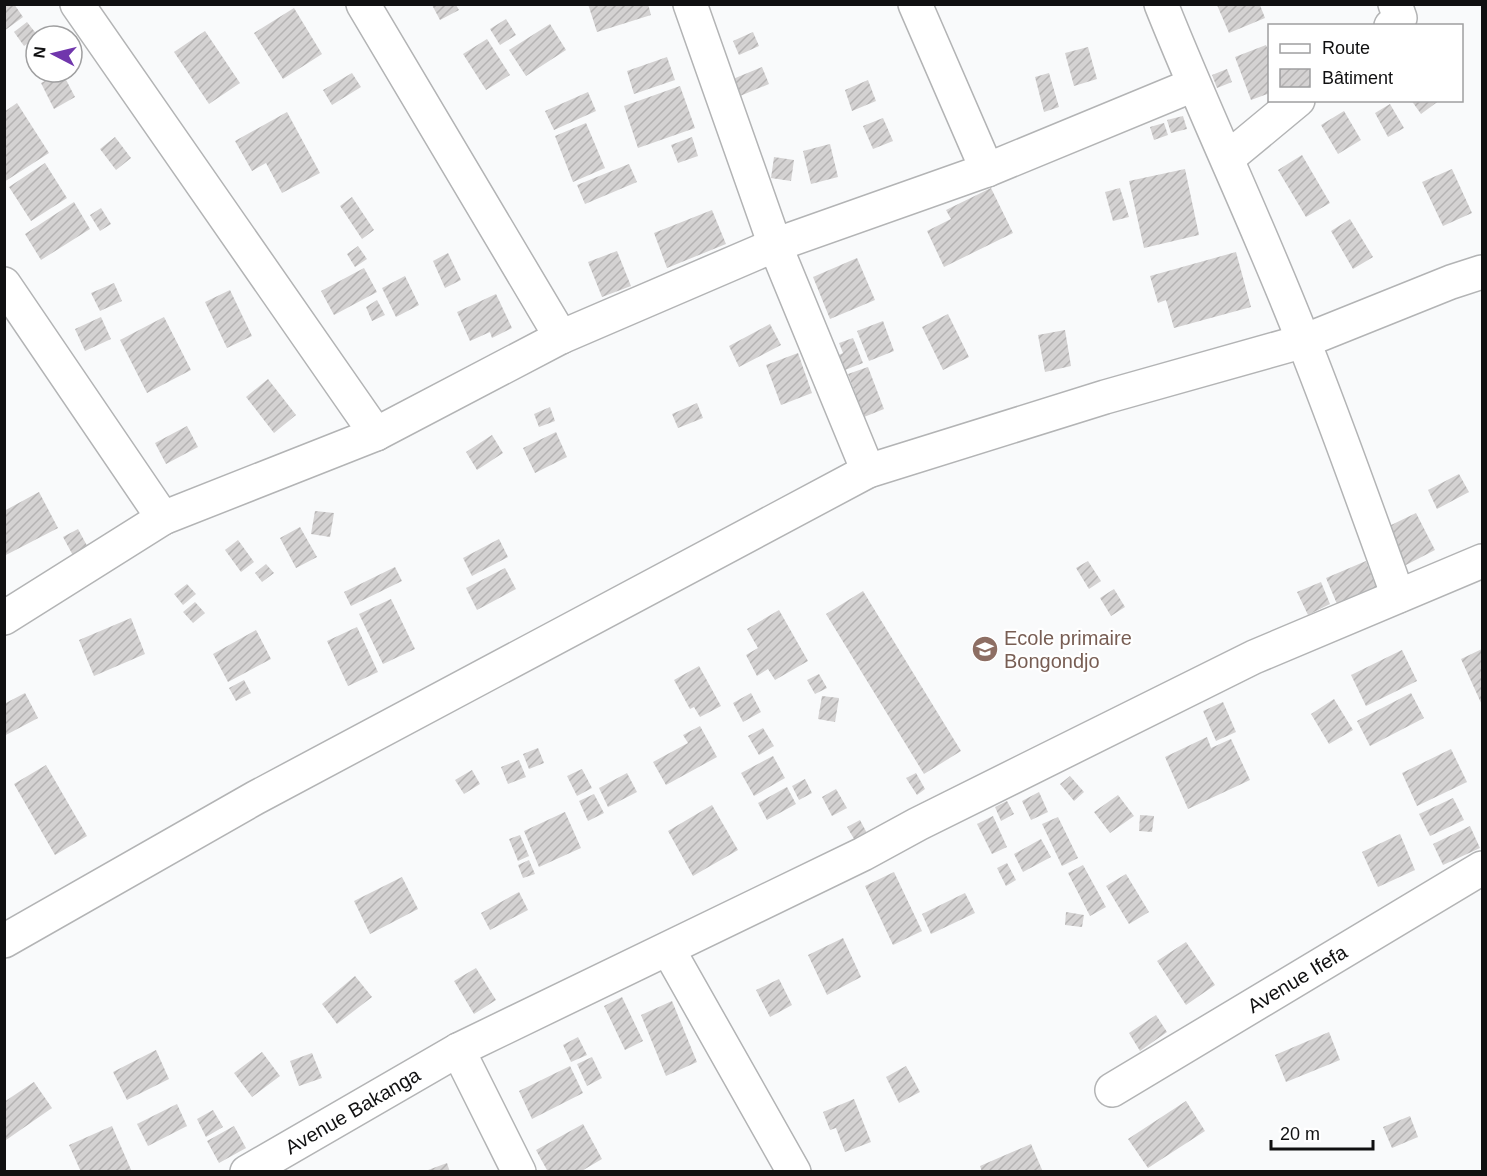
<svg xmlns="http://www.w3.org/2000/svg" width="1487" height="1176" font-family="Arial,sans-serif">
<style>
.building{fill:url(#building-hatch)}
.lines{fill:none;stroke-linecap:round;stroke-linejoin:round}
.street-casing{stroke:#b3b4b5;stroke-width:36}
.street{stroke:#fff;stroke-width:33}
.labels{text-anchor:middle;dominant-baseline:central;stroke-width:4.5;stroke-linejoin:round;paint-order:stroke}
.education-label{font-size:20px;fill:#785e54;stroke:#fff;text-anchor:start}
.street-label{font-size:20px;fill:#101011;stroke:#fff}
</style>
<defs>
<pattern id="building-hatch" width="6" height="6" patternUnits="userSpaceOnUse" patternTransform="scale(1.5)"><rect width="6" height="6" fill="#d4d2d2"/><path d="M-1 1l2-2M0 6l6-6M5 7l2-2" fill="none" stroke="#b5b3b3"/></pattern>
</defs>
<rect width="100%" height="100%" fill="#f9fafb"/>
<path class="building" d="M4,4H14L23,17L4,31Z
M588,4H648L651,15L597,32Z
M432,5H456L459,10L440,20Z
M1217,5H1260L1265,18L1229,33Z
M294,8L322,54L283,79L254,33Z
M506,19L516,35L500,45L490,29Z
M27,22L38,36L24,46L14,32Z
M550,24L566,50L526,76L509,50Z
M205,31L240,83L209,104L174,52Z
M753,32L759,46L739,55L733,41Z
M487,39L510,75L486,90L463,54Z
M1266,45L1270,54V93L1251,100L1235,57Z
M1088,47L1097,79L1074,86L1065,53Z
M667,57L675,80L634,94L627,71Z
M762,67L769,84L740,96L733,79Z
M1227,69L1232,82L1217,88L1212,75Z
M62,72L75,97L54,109L41,83Z
M352,73L361,87L332,105L323,90Z
M1049,73L1059,107L1044,112L1035,77Z
M868,80L876,101L852,111L845,90Z
M680,86L695,128L638,148L624,106Z
M588,92L596,111L554,130L545,111Z
M1411,100H1440L1421,114Z
M17,103L49,153L4,182V112Z
M1390,104L1404,128L1388,137L1375,113Z
M1344,111L1361,140L1338,154L1321,125Z
M287,112L320,173L282,193L266,163L252,171L235,141Z
M1183,116L1187,129L1171,133L1167,120Z
M883,118L893,141L873,149L863,126Z
M586,123L605,168L573,182L555,136Z
M1164,123L1168,135L1154,140L1150,127Z
M115,137L131,158L116,170L100,149Z
M692,137L698,156L678,163L671,145Z
M830,144L838,177L811,184L803,151Z
M1302,155L1330,203L1306,217L1278,170Z
M774,157L794,160L791,181L771,178Z
M45,163L67,198L31,221L9,187Z
M629,164L637,182L585,204L577,185Z
M1185,169L1199,235L1144,248L1129,181Z
M1452,169L1472,213L1443,226L1422,182Z
M991,188L1013,233L944,267L927,231L951,219L946,210Z
M1120,188L1129,217L1113,221L1105,192Z
M352,197L374,230L362,239L340,206Z
M74,202L90,229L41,260L25,234Z
M101,208L111,224L100,231L90,215Z
M712,210L726,244L667,268L654,233Z
M1350,219L1373,257L1353,269L1331,231Z
M358,246L367,259L355,267L347,254Z
M617,251L631,286L602,297L588,262Z
M1236,252L1251,307L1174,328L1166,300L1158,303L1150,276Z
M448,253L461,280L445,288L433,261Z
M857,258L875,300L830,319L813,277Z
M364,268L377,292L334,315L321,291Z
M405,276L419,305L396,317L382,288Z
M114,283L122,301L100,311L91,293Z
M230,290L252,336L227,348L205,302Z
M496,294L512,328L492,338L490,332L470,341L457,312Z
M377,300L385,315L372,321L366,307Z
M948,314L969,357L943,370L922,327Z
M101,317L111,339L85,351L75,329Z
M164,317L191,370L147,393L120,340Z
M883,321L894,351L869,361L857,331Z
M770,324L781,345L739,367L729,346Z
M1065,330L1071,366L1045,372L1038,335Z
M853,338L863,363L845,370L839,355L843,353L839,343Z
M798,353L812,393L781,405L766,365Z
M868,367L884,409L864,417L848,374Z
M268,379L296,415L274,433L246,397Z
M697,403L703,418L678,428L672,414Z
M550,407L555,421L539,427L534,414Z
M187,426L198,447L166,464L155,443Z
M556,432L567,457L535,473L523,448Z
M492,435L503,453L477,470L466,452Z
M1459,474L1469,492L1437,509L1428,490Z
M39,492L58,528L4,556V511Z
M315,511L334,513L330,537L311,534Z
M1416,513L1435,550L1404,566L1385,528Z
M300,527L317,557L296,568L280,538Z
M78,529L91,553L76,561L63,537Z
M499,539L508,557L472,576L463,558Z
M238,540L254,562L241,572L225,550Z
M1088,561L1101,581L1089,589L1076,568Z
M1366,561L1376,587L1337,604L1326,578Z
M266,564L274,573L262,582L255,573Z
M395,567L402,581L351,606L344,592Z
M505,568L516,589L477,610L466,588Z
M1321,582L1330,604L1308,615L1297,592Z
M187,584L196,594L183,605L174,594Z
M1114,589L1125,607L1111,616L1100,598Z
M863,591L961,751L924,774L826,614Z
M391,599L415,649L383,664L359,614Z
M195,602L205,613L193,623L183,612Z
M779,610L808,661L775,680L768,669L757,676L746,655L758,648L747,629Z
M131,618L145,654L94,676L79,640Z
M357,627L378,672L348,686L327,641Z
M256,630L271,659L228,682L213,654Z
M1482,649V705L1461,659Z
M1402,650L1417,681L1366,706L1351,675Z
M699,666L721,706L700,717L694,707L690,709L674,680Z
M819,674L827,688L815,694L807,680Z
M244,680L251,693L236,701L229,688Z
M25,693L38,718L4,736V704Z
M751,693L761,712L743,722L733,703Z
M1411,693L1424,718L1370,746L1357,721Z
M822,696L839,698L835,722L818,719Z
M1334,699L1353,730L1329,744L1311,714Z
M1223,702L1236,732L1216,741L1203,711Z
M700,726L717,757L666,785L653,762L688,743L683,735Z
M763,728L774,746L759,755L748,736Z
M1207,737L1211,748L1231,739L1250,780L1188,809L1165,757Z
M538,748L544,763L529,769L523,754Z
M1451,749L1467,782L1417,806L1402,773Z
M773,756L785,778L754,796L741,773Z
M519,760L526,777L508,784L501,767Z
M46,765L87,836L55,855L14,784Z
M582,769L592,788L577,796L567,776Z
M472,770L480,784L464,794L455,780Z
M627,773L637,792L608,807L599,788Z
M916,773L925,789L917,795L906,778Z
M1070,776L1084,792L1074,801L1060,784Z
M805,779L812,793L799,800L792,786Z
M787,787L796,804L767,820L758,803Z
M836,789L847,808L832,816L822,797Z
M1039,792L1048,812L1031,820L1022,801Z
M594,794L604,813L588,821L579,801Z
M1118,795L1134,816L1110,833L1094,812Z
M1453,798L1464,820L1430,836L1419,814Z
M1007,801L1014,814L1001,821L995,807Z
M712,805L738,850L693,876L668,831Z
M565,812L581,848L539,867L524,831Z
M1140,815L1154,816L1152,832L1139,831Z
M993,816L1007,847L992,854L977,824Z
M1058,817L1078,858L1062,866L1042,824Z
M860,820L869,837L857,844L847,827Z
M1470,826L1480,848L1443,865L1433,844Z
M1400,834L1415,870L1378,887L1362,852Z
M520,835L529,856L518,861L509,839Z
M1041,839L1051,857L1023,872L1014,854Z
M529,860L535,874L523,878L518,865Z
M1007,863L1016,880L1006,886L997,868Z
M1083,865L1106,907L1090,916L1068,873Z
M894,872L922,931L893,945L865,886Z
M1126,874L1149,912L1129,924L1106,886Z
M402,877L418,909L370,934L354,901Z
M519,892L528,910L490,930L481,913Z
M965,893L975,913L931,934L922,914Z
M1066,912L1084,915L1082,927L1065,925Z
M843,938L861,977L827,995L808,955Z
M1186,942L1215,985L1186,1005L1157,961Z
M476,968L496,1000L474,1014L454,981Z
M355,976L372,997L337,1024L322,1004Z
M779,979L792,1005L770,1017L756,990Z
M622,997L643,1041L625,1050L604,1006Z
M672,1001L697,1062L666,1076L641,1015Z
M1156,1015L1167,1032L1140,1051L1129,1033Z
M1329,1032L1340,1060L1286,1082L1275,1055Z
M578,1037L587,1055L571,1062L563,1045Z
M156,1050L169,1079L127,1100L113,1072Z
M262,1052L280,1076L252,1097L234,1073Z
M312,1053L322,1078L299,1086L290,1061Z
M592,1057L602,1078L587,1086L577,1064Z
M570,1066L583,1093L532,1119L519,1091Z
M906,1066L920,1092L899,1103L886,1077Z
M34,1082L52,1108L6,1140L4,1102Z
M854,1099L871,1142L845,1152L836,1128L830,1130L823,1112Z
M1186,1101L1205,1131L1148,1168L1128,1139Z
M177,1104L187,1126L148,1146L137,1124Z
M213,1110L223,1127L206,1137L197,1119Z
M1410,1116L1418,1137L1392,1148L1383,1127Z
M583,1124L602,1159L580,1172H548L536,1150Z
M112,1126L132,1172H81L69,1145Z
M234,1126L246,1148L219,1163L207,1141Z
M1031,1144L1043,1172H982L980,1166Z
M447,1163L450,1172H429L428,1170Z"/>
<g class="lines">
<defs>
<g id="street">
<path d="M77,4L376,434"/>
<path d="M363,4L561,337"/>
<path d="M690,4L775,245L868,471"/>
<path d="M915,4L987,170"/>
<path d="M1161,4C1206,117 1259,227 1303,340C1337,425 1367,511 1398,596"/>
<path d="M1391,26L1400,18L1395,4"/>
<path d="M1228,158L1298,100"/>
<path d="M4,284L163,518"/>
<path d="M4,618L163,518L376,434L561,337L775,245L987,170L1193,85"/>
<path d="M4,941L255,798L868,471L1105,397L1304,341L1451,282L1482,272"/>
<path d="M668,949L794,1172"/>
<path d="M458,1050L519,1172"/>
<path id="s1" d="M1112,1090L1482,868"/>
<path id="s2" d="M247,1172L458,1050L863,854L918,824L1254,657L1482,561"/>
</g>
</defs>
<use href="#street" class="street-casing"/>
<use href="#street" class="street"/>
</g>
<defs>
<symbol id="school-disc" viewBox="-11 -11 22 22"><circle r="9.5" fill="#8d6e63" stroke="#fff"/><path d="M0-5L7-2L0 1L-7-2ZM-4 1L0 2.5L4 1V4Q0 6-4 4Z" fill="#fff"/></symbol>
</defs>
<g fill-rule="evenodd">
<use href="#school-disc" x="970" y="634" width="30" height="30"/>
</g>
<g class="labels">
<g class="education-label">
<text x="1004" y="638">Ecole primaire<tspan x="1004" dy="23">Bongondjo</tspan></text>
</g>
<g class="street-label">
<text stroke="none"><textPath href="#s1" startOffset="216">Avenue Ifefa</textPath></text>
<text stroke="none"><textPath href="#s2" startOffset="122">Avenue Bakanga</textPath></text>
</g>
</g>
<rect width="1487" height="1176" fill="none" stroke="#101011" stroke-width="12"/>
<rect x="1268" y="24" width="195" height="78" fill="#ffffff" stroke="#9f9fa0" stroke-width="1.5"/>
<rect x="1280" y="44" width="30" height="9" fill="#ffffff" stroke="#9f9fa0" stroke-width="1.5"/>
<text x="1322" y="54" font-size="18" fill="#101011">Route</text>
<rect x="1280" y="69" width="30" height="18" fill="url(#building-hatch)" stroke="#9f9fa0" stroke-width="1.5"/>
<text x="1322" y="84" font-size="18" fill="#101011">Bâtiment</text>
<g transform="translate(54 54) rotate(277)"><circle r="28" fill="#ffffff" stroke="#9f9fa0" stroke-width="1.5"/>
<path d="M0-4.5L10 22L0 15L-10 22Z" fill="#7036ac"/>
<text y="-9" font-size="16" font-weight="bold" text-anchor="middle" fill="#101011">N</text>
</g>
<path d="M1271 1140v9h102v-9" fill="none" stroke="#101011" stroke-width="3"/>
<text x="1280" y="1140" font-size="18" fill="#101011" stroke="#ffffff" stroke-width="4.5" paint-order="stroke">20 m</text>
</svg>
